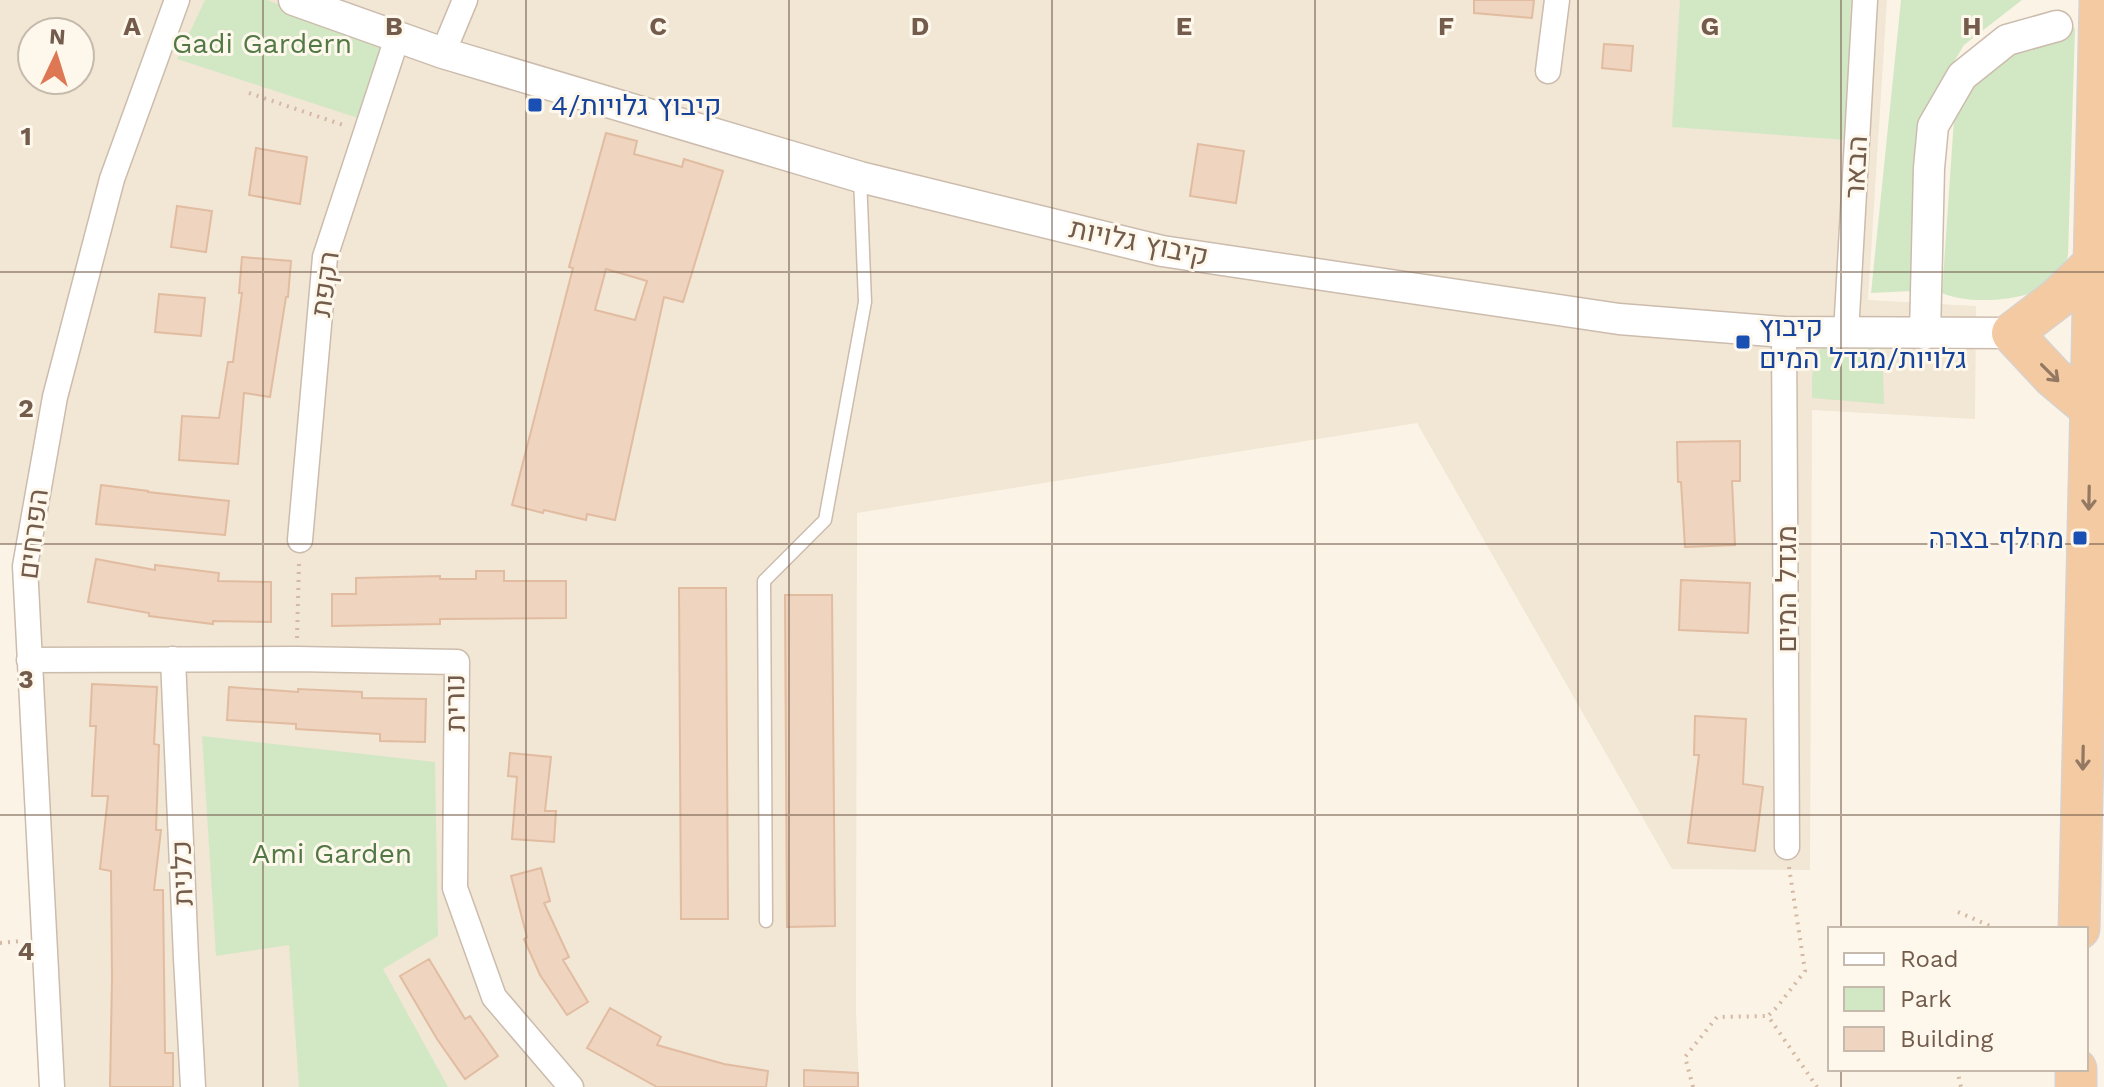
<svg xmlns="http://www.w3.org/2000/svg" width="2104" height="1087" font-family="'Work Sans',Heebo,sans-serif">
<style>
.residential{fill:#f2e6d5;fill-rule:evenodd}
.green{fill:#d2e8c5}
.building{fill:#efd4bf;stroke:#e1bca1;stroke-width:2;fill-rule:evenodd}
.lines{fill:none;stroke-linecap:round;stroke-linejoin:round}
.service-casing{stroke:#ccbcad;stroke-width:15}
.minor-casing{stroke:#ccbcad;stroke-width:27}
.tertiary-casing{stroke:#ccbcad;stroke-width:33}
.trunk-casing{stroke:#d8d1cd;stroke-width:43}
.path{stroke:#d4b8a3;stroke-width:4;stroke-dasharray:2 6;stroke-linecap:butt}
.service{stroke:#fff;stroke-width:12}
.minor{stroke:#fff;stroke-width:24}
.tertiary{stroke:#fff;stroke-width:30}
.trunk{stroke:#f4caa2;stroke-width:40}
.oneway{stroke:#937862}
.grid{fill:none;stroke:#735c4c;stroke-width:2;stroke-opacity:0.55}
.transit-dot{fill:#1a4fb4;stroke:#fef8ec;stroke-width:3}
.labels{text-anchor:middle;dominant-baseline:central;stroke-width:6;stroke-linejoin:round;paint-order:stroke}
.park-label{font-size:28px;fill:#527845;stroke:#fef8ec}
.transit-label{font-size:28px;fill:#164399;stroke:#fef8ec;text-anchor:start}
.street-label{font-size:28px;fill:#735c4c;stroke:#fef8ec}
.grid-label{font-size:26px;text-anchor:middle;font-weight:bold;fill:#735c4c;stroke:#fef8ec;stroke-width:6;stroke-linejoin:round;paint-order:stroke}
</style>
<rect width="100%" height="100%" fill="#fbf4e6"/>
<path class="residential" d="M0,0H1887L1868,300L1976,306L1975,419L1812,410L1810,870L1672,869L1417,423L857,513L856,1010L859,1087H59L29,544H0ZM32,32H80V80H32Z"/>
<path class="green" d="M205,0H267L381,44L364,120L177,59Z
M1680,0H1851L1846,140L1672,127Z
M1901,0H2022L1964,45L1932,99L1912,291L1871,293Z
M2075,28L2068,256C2065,263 2063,274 2058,279C2034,301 1970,306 1942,293L1954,119L1980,74L2010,48L2059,30Z
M1882,341L1884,404L1812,398C1812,375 1811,363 1824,343Z
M202,736L435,762L438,936L383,969L448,1087H299L289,945L216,956Z"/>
<path class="building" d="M1474,0H1534L1532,18L1474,13Z
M1604,44L1633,46L1631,71L1602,68Z
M606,133L637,141L634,154L682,167L684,159L723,171L683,302L664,297L615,520L587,514L586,520L544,510L543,513L512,505L573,268L569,267ZM606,269L647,281L635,320L595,310Z
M1198,144L1244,151L1236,203L1190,196Z
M256,148L307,157L300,204L249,195Z
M177,206L212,211L206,252L171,247Z
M242,257L291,261L288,297H286L270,397L244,393L238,464L179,460L182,416L219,418L228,362H233L242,293H239Z
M159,294L205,298L201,336L155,332Z
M1740,441V481H1732L1735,545L1685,547L1681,482H1678L1677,442Z
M101,485L148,491V492L229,501L225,535L96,524Z
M96,559L155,570V565L219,573L218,581L271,582V622L213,621V624L149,616V613L88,602Z
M476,571H504V581H566V618L440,619V624L332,626V594H356V578L440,576V579H476Z
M1681,580L1750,583L1748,633L1679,630Z
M679,588H726L728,919H681Z
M785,595H832L835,926L787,927Z
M92,684L157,687L154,744L159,745L156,830H161L154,890H163L165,1053H173V1087H110L112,978L111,871L100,869L108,796H92L96,726H90Z
M229,687L298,692V689L362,692V698L426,699L425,742L380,741V734L296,729V724L227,720Z
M1695,716L1746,719L1743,784L1763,787L1755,851L1688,843L1699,755H1694Z
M510,753L551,757L545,811H556L554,842L512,839L517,777L508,776Z
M541,868L550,901L544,903L569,957L563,960L588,1002L567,1015L540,975L524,939L527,937L511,876Z
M429,959L465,1019L470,1016L498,1056L465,1079L437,1039L400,976Z
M610,1008L661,1037L657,1045L724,1064L768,1071L766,1087H657L587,1048Z
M804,1070L858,1073V1087H804Z"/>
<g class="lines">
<defs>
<path id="service" d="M766,921L764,581L825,520L865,302L860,177"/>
<path id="minor" d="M443,53L465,0
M1548,71L1557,0
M1784,332L1787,847
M1846,333L1865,0
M300,540L325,257L397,38
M173,659L186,958L193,1087
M29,660L296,659L457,662L455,888L494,997L571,1087
M52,1087L25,566L55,397L112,179L177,0"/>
<path id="tertiary" d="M294,0L443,53L860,177L1162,251L1619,319L1784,332L2012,333
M1925,334L1929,168L1933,126L1962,76L2007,40L2057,26"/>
<path id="trunk" d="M2091,409L2053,377L2012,333L2058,298L2094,263
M2079,929L2100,0
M2076,1087V1069"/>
</defs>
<use href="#service" class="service-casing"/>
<use href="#minor" class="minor-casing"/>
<use href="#tertiary" class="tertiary-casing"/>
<use href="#trunk" class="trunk-casing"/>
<path class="path" d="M249,93L346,126
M297,638L299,563
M1789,867L1805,971L1777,1007L1768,1016L1817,1087
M1958,912L1997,929
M0,943L22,941
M1957,1069L1961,1087
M1693,1087L1685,1057L1717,1017L1768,1016"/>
<use href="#service" class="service"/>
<use href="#minor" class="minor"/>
<use href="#tertiary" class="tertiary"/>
<use href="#trunk" class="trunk"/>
</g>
<defs><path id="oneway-shaft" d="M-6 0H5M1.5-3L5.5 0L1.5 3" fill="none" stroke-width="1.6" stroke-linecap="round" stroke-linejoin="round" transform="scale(2)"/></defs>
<g class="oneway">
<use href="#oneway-shaft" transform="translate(2050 373) rotate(45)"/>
<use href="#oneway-shaft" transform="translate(2089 498) rotate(91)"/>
<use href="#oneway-shaft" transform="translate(2083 758) rotate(91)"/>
</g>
<path class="grid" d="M263,0V1087M526,0V1087M789,0V1087M1052,0V1087M1315,0V1087M1578,0V1087M1841,0V929M0,272H2104M0,544H2104M0,815H2104M1841,1069V1087"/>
<g class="transit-dot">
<rect x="527" y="97" width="16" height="16" rx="4"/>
<rect x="1735" y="334" width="16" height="16" rx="4"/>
<rect x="2072" y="530" width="16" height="16" rx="4"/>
</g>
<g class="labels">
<g class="park-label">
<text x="262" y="43">Gadi Gardern</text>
<text x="332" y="853">Ami Garden</text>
</g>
<g class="transit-label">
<text x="551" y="105">קיבוץ גלויות/4</text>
<text x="1759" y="326">קיבוץ<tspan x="1759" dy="32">גלויות/מגדל המים</tspan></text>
<text x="2064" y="538" text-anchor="end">מחלף בצרה</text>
</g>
<g class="street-label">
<text transform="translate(1856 167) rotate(-87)">הבאר</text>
<text transform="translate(1139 242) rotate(12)">קיבוץ גלויות</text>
<text transform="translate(325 284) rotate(-82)">רקפת</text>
<text transform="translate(33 534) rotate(-83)">הפרחים</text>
<text transform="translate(1786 589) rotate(-90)">מגדל המים</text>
<text transform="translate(455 703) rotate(-91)">נורית</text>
<text transform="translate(182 873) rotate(-92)">כלנית</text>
</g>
</g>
<g class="grid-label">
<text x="132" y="35">A</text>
<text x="394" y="35">B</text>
<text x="658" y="35">C</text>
<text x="920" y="35">D</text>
<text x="1184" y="35">E</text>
<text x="1446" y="35">F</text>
<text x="1710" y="35">G</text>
<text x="1972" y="35">H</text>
<text x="26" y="145">1</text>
<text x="26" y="417">2</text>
<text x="26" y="688">3</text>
<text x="26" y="960">4</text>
</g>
<rect x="1828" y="927" width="260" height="144" fill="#fef8ec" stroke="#c6baac" stroke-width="2"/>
<rect x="1844" y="953" width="40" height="12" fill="#ffffff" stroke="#c6baac" stroke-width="2"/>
<text x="1900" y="967" font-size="24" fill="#735c4c">Road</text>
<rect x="1844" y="987" width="40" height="24" fill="#d2e8c5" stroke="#c6baac" stroke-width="2"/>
<text x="1900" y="1007" font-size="24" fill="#735c4c">Park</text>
<rect x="1844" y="1027" width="40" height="24" fill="#efd4bf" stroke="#c6baac" stroke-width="2"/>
<text x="1900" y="1047" font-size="24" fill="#735c4c">Building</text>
<g transform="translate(56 56) rotate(4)"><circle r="38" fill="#fef8ec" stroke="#c6baac" stroke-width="2"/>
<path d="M0-6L14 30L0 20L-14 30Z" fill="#de7753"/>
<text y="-12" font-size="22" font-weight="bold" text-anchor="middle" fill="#735c4c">N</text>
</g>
</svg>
